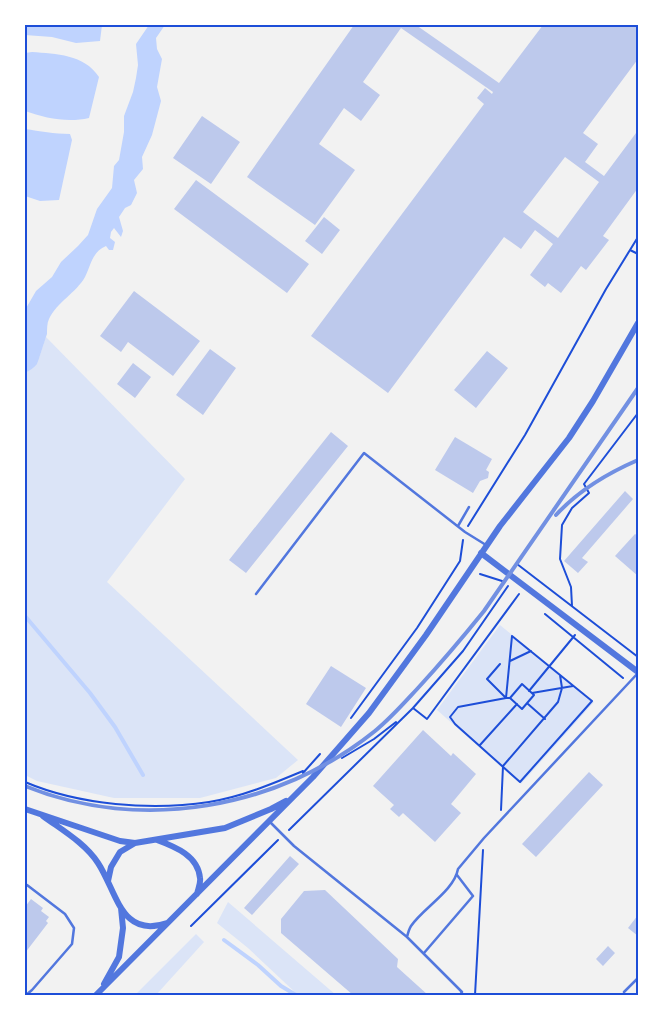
<svg xmlns="http://www.w3.org/2000/svg" width="663" height="1020" font-family="Commissioner,sans-serif">
<style>
.green{fill:#dbe4f7}
.water{fill:#bfd3fe}
.lines{fill:none;stroke-linecap:round;stroke-linejoin:round}
.stream{stroke:#bfd3fe;stroke-width:4}
.building{fill:#bdc9ec;fill-rule:evenodd}
.path{stroke:#1d4ed8;stroke-width:2}
.service{stroke:#5277de;stroke-width:2.5}
.tertiary{stroke:#5277de;stroke-width:6}
.rail{stroke:#7290e2;stroke-width:4}
.neatline{fill:none;stroke:#1d4ed8;stroke-width:2}
</style>
<rect width="100%" height="100%" fill="#f2f2f2"/>
<path class="green" d="M46,337L185,479L107,582L298,760L276,778L200,798H114L37,781L25,775V373C40,365 40,352 46,337Z
M500,625L594,702L521,784L437,710Z
M228,902L336,995H298L248,948L217,923Z
M196,934L204,942L156,995H135Z"/>
<path class="water" d="M25,25H102L100,41L76,43L52,37L25,35Z
M149,25H165L156,38L157,49L162,59L157,87L161,101L152,135L142,157L143,169L134,180L137,193L131,205L125,208L119,217L123,231L121,237L114,228L111,232L110,238L115,242L113,250H109L106,246C92,252 91,265 85,277C76,293 57,302 49,319C47,323 47,329 47,334C46,337 38,362 37,364C34,368 29,371 25,373V310L36,291L52,277L61,262L78,246L88,235L97,209L112,188L114,166L119,160L124,132V116L133,92L136,78L138,65L136,44Z
M32,52C56,54 84,54 99,77L89,118C67,123 45,118 25,111V53Z
M25,129C40,131 54,134 70,134L72,140L59,200L40,201L25,196Z"/>
<g class="lines">
<path class="stream" d="M25,616L90,693L115,727L143,775
M224,940L258,965L281,986L296,995"/>
</g>
<path class="building" d="M354,25H416L499,83L543,25H638V59L583,133L598,144L585,162L604,176L636,133L638,134V188L603,236L609,240L586,270L581,266L561,293L548,283L545,287L530,275L553,244L535,230L521,249L504,237L388,393L311,336L484,104L477,98L485,88L492,94L493,92L401,28L363,82L380,95L361,121L344,108L319,144L355,170L315,225L247,177ZM565,157L599,182L558,238L523,212Z
M202,116L240,142L211,184L173,158Z
M196,180L309,264L287,293L174,209Z
M324,217L340,230L322,254L305,241Z
M134,291L200,341L173,376L128,342L121,352L100,336Z
M210,349L236,368L203,415L176,395Z
M487,351L508,368L476,408L454,390Z
M133,363L151,377L135,398L117,384Z
M331,432L348,446L246,573L229,560Z
M455,437L492,459L486,470L489,472L488,478L480,481L473,493L435,470Z
M625,491L633,499L582,558L588,562L578,573L564,561Z
M635,534L638,536V576L615,556Z
M331,666L366,688L341,727L306,704Z
M423,730L451,756L453,753L476,774L451,804L461,813L435,842L403,813L399,817L390,809L394,805L373,786Z
M589,772L603,785L536,857L522,844Z
M290,856L299,864L252,915L244,908Z
M325,890L398,959L397,967L428,995H353L281,933V919L304,891Z
M31,899L43,908L41,911L49,917L46,921L48,923L25,953V907Z
M638,915V936L628,928Z
M608,946L615,953L603,966L596,959Z"/>
<g class="lines">
<path class="path" d="M630,250L638,254
M468,526L525,435L606,289L638,237
M517,564L638,657
M480,574L502,581
M572,606L571,587L560,559L562,525L572,508L589,493L584,484L638,413
M545,614L623,678
M512,636L506,698L458,707L450,717L455,724L520,782L592,701L560,675
M510,661L531,651
M500,664L487,679L506,698H510L522,709L534,695L522,684L510,698
M529,691L575,635
M532,693L573,686
M528,704L545,719
M413,708L463,651L508,586
M351,718L417,628L460,561L463,540
M480,745L517,704
M342,758L374,739L396,722
M303,773L320,754
M25,782C79,805 151,811 209,802C241,797 272,784 303,771
M501,810L503,766L558,702L562,688L560,675L512,636
M289,830L413,708L427,719L519,594
M191,926L278,840
M475,995L483,850"/>
<path class="service" d="M458,526L469,507
M256,594L364,453L465,532L486,545
M270,822L294,846L407,937
M25,887L27,885L65,914L74,928L72,944L32,990L26,995
M424,953L473,896L457,875
M624,992L638,978
M460,995L462,992L407,937C408,933 409,929 411,926C423,908 454,891 458,869L484,838L638,673"/>
<path class="tertiary" d="M481,553L638,672
M25,809L120,841L135,843
M43,816C62,830 85,843 98,863C117,892 121,939 167,923
M157,840C176,847 198,856 200,878C201,883 198,889 197,894
M108,881L111,867L120,852L135,843L225,828L271,809L286,801
M104,984L119,957L123,928L121,908
M96,995L313,777L369,713L426,635L500,526L569,438L593,401L638,323"/>
<path class="rail" d="M556,515C578,491 608,473 638,460
M25,786C141,833 278,809 375,731C391,718 404,703 418,688C441,663 463,637 484,611L638,388"/>
</g>
<rect width="663" height="1020" fill="none" stroke="#ffffff" stroke-width="52"/>
<rect x="26" y="26" width="611" height="968" class="neatline"/>
</svg>
